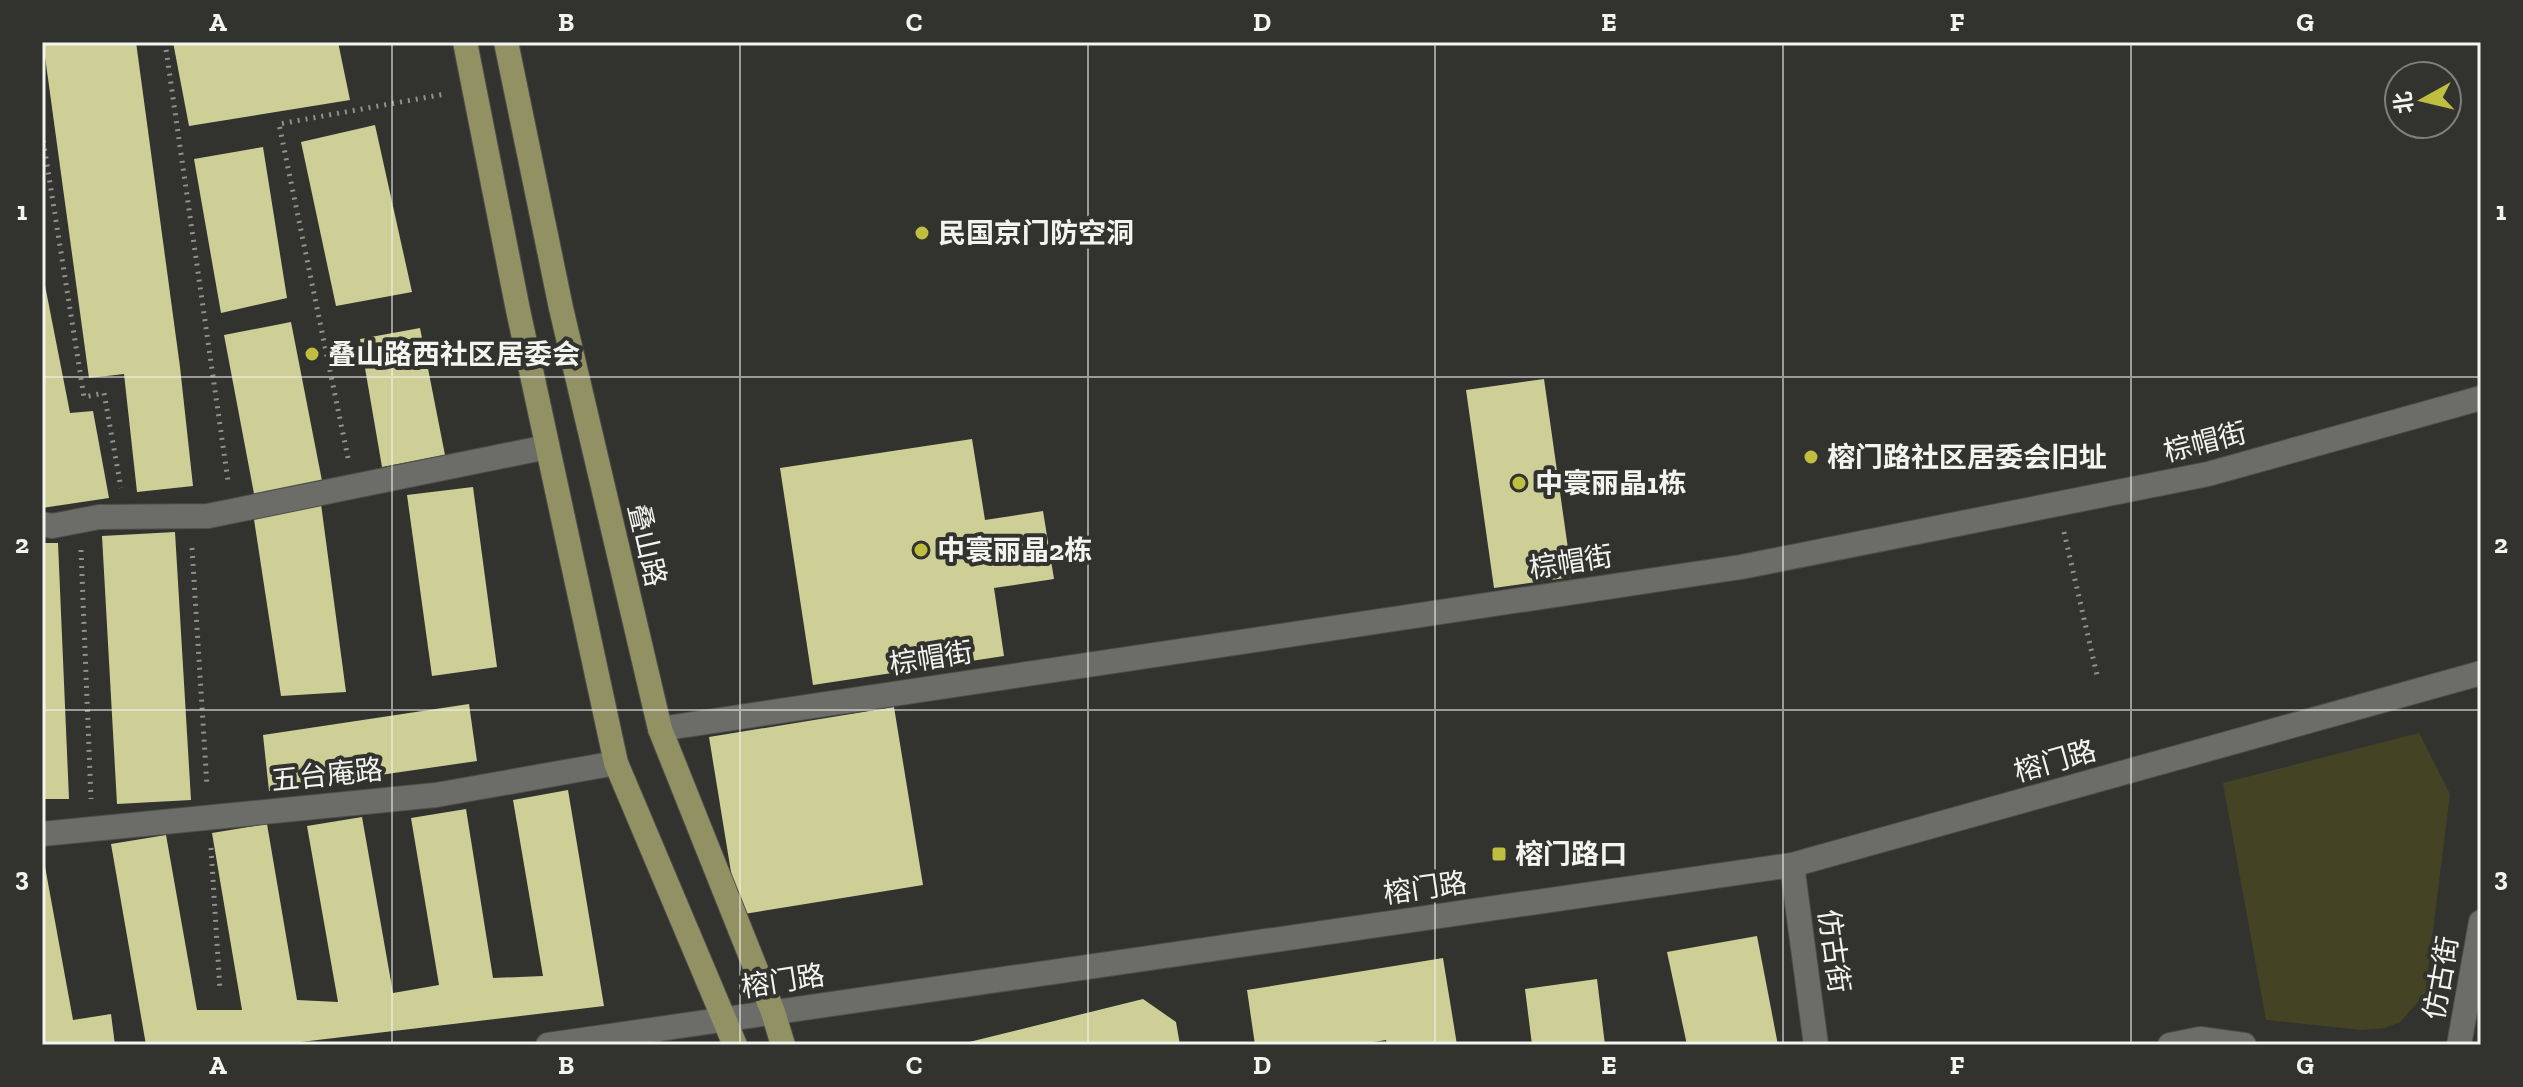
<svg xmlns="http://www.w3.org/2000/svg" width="2523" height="1087" font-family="'Zilla Slab','Noto Sans SC',serif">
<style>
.green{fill:#444425}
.building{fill:#cecf96}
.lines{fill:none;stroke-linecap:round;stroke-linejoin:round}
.minor-casing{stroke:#4e4e4b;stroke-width:26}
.major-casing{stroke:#4e4e4b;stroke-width:26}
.path{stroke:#90918d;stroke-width:5;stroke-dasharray:2 6;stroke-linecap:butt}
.minor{stroke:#6c6c68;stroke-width:24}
.major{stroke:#919164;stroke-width:24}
.grid{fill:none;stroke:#f3f3f0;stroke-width:2;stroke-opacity:0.55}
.poi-dot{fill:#c0be40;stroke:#32332f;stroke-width:3}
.labels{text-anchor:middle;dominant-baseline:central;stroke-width:8;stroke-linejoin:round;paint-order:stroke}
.poi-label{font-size:28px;font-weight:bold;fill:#f3f3f0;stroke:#32332f;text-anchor:start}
.street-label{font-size:28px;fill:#f3f3f0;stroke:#32332f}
.neatline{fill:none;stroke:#f3f3f0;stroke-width:3}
.grid-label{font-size:26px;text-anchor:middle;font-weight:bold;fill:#f3f3f0}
</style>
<rect width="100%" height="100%" fill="#32332f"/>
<path class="green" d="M2419,733L2450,794L2425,994L2400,1022L2385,1028L2362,1030L2266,1020L2223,783Z"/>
<path class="building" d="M43,42H136L180,367L193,486L137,492L124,374L89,378Z
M173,42H338L350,100L189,126Z
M375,125L412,292L336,306L301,142Z
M263,147L287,298L221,313L194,159Z
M42,270L70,413L93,411L109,498L42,508Z
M291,322L323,486L255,499L224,335Z
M420,328L445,455L382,467L360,339Z
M1544,379L1572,577L1494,588L1466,390Z
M972,439L985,520L1043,511L1054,579L994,588L1004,656L813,685L780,468Z
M473,487L497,667L432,676L407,495Z
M321,504L346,692L281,696L253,513Z
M175,532L191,800L117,804L102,536Z
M42,543H58L69,799H42Z
M469,704L477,761L269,791L263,735Z
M894,707L923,885L738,915L709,737Z
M568,790L604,1006L275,1045H146L111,844L166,835L197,1010H242L212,833L267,824L297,1000L338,1002L307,826L362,817L393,993L439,985L411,818L466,809L493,978L543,976L513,800Z
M42,850L73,1020L111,1014L115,1045H42Z
M1757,936L1778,1045H1687L1667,952Z
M1443,958L1457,1045H1387L1386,1040L1355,1045H1255L1247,990Z
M1597,979L1605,1045H1532L1525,989Z
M1143,999L1176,1022L1180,1045H957Z"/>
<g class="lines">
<defs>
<path id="minor" d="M42,524L52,526L99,517L208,516L547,447
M660,729L1741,567L2208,474L2481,398
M42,834L436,795L616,763
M1792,865L1816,1045
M548,1045L1792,865L2481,673
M2170,1045L2200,1039L2244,1045
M2459,1045L2481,922"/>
<path id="major" d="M465,42L518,310L616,763L735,1045
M506,42L561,308L660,729L773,1012L783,1045"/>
</defs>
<use href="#minor" class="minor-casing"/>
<use href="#major" class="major-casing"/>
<path class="path" d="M165,42L228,481
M42,133L84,397L104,393L121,488
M348,458L279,124L445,94
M2064,532L2097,675
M192,548L207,786
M81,550L91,799
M211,848L220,990"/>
<use href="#minor" class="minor"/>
<use href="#major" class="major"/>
</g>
<path class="grid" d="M392,42V1045M740,42V1045M1088,42V1045M1435,42V1045M1783,42V1045M2131,42V1045M42,377H2481M42,710H2481"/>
<g class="poi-dot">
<circle cx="922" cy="233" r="8"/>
<circle cx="312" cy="354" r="8"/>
<circle cx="1811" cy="457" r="8"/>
<circle cx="1519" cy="483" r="8"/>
<circle cx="921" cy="550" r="8"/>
<rect x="1491" y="846" width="16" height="16" rx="4"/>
</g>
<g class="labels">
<g class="poi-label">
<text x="938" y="233">民国京门防空洞</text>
<text x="328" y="354">叠山路西社区居委会</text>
<text x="1827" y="457">榕门路社区居委会旧址</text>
<text x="1535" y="483">中寰丽晶1栋</text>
<text x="937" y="550">中寰丽晶2栋</text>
<text x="1515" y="854">榕门路口</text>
</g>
<g class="street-label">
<text transform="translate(2205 442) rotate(-14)">棕帽街</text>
<text transform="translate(647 545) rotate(77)">叠山路</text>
<text transform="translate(1571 562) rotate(-9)">棕帽街</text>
<text transform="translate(931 658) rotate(-9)">棕帽街</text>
<text transform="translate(2055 761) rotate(-16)">榕门路</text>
<text transform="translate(327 775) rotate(-6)">五台庵路</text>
<text transform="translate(1425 888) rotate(-8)">榕门路</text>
<text transform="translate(1834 951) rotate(82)">仿古街</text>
<text transform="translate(2441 978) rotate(-80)">仿古街</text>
<text transform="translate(783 981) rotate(-9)">榕门路</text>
</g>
</g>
<rect width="2523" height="1087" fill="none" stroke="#32332f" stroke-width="88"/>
<g transform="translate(2423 100) rotate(262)"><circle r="38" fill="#32332f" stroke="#7f807c" stroke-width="2"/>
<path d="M0-6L14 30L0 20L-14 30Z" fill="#c0be40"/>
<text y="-12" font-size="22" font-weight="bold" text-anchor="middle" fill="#f3f3f0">北</text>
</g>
<rect x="44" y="44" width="2435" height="999" class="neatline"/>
<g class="grid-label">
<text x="218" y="31">A</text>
<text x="566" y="31">B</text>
<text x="914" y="31">C</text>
<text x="1262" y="31">D</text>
<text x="1609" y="31">E</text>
<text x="1957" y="31">F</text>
<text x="2305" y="31">G</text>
<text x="22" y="220">1</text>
<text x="2501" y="220">1</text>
<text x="22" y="553">2</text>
<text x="2501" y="553">2</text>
<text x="22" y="886">3</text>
<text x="2501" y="886">3</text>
<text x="218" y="1074">A</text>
<text x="566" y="1074">B</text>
<text x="914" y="1074">C</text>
<text x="1262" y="1074">D</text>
<text x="1609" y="1074">E</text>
<text x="1957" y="1074">F</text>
<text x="2305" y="1074">G</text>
</g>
</svg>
